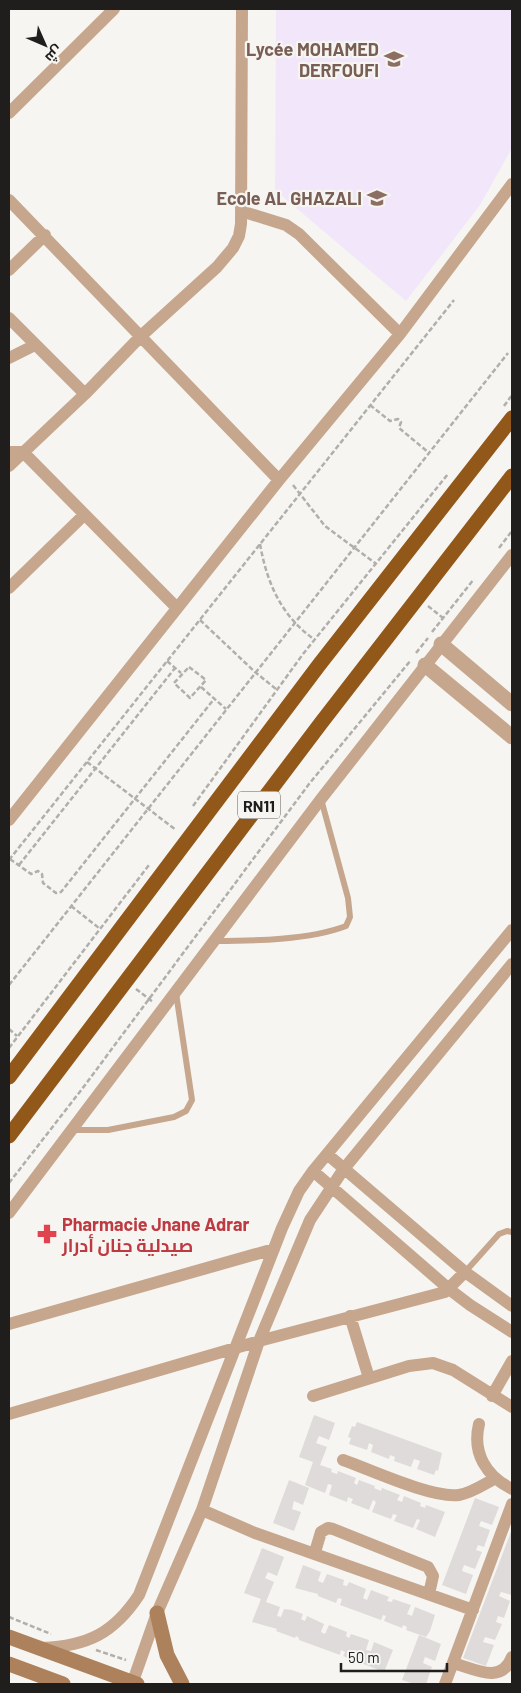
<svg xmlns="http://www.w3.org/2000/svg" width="521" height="1693" font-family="Barlow,Cairo,sans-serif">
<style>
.education{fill:#f2e6fa}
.building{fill:#dfdbda}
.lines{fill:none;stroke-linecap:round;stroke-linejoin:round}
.path{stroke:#b0afac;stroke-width:2.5;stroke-dasharray:5 2.5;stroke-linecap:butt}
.service{stroke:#c6a78e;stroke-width:6}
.minor{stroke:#c6a78e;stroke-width:12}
.tertiary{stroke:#c6a78e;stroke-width:15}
.secondary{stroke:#ad815b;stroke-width:15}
.trunk{stroke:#92581a;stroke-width:15}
.labels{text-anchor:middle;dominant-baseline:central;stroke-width:4.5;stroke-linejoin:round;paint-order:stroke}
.shield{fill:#f6f5f1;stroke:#605e5d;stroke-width:1}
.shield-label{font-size:16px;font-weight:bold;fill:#1f1e1d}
.education-label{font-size:18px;font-weight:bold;fill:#785e54;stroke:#f6f5f1;text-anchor:end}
.health-label{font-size:18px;font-weight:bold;fill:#be3a42;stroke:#f6f5f1;text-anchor:start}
</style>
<rect width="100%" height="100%" fill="#f6f5f1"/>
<path class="education" d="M276,9H512V148L480,205L406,301L275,190Z"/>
<path class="building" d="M314,1415L335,1423L329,1440L319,1436L316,1443L327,1447L320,1465L332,1469L331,1472L337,1474L338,1471L356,1478L354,1483L357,1485L359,1480L375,1486L374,1488L381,1491L382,1488L400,1495L397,1500L402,1502L404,1496L421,1503L420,1506L425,1508L426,1505L445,1512L435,1537L416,1529L420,1520L417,1519L413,1528L394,1521L397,1515L393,1514L391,1519L372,1512L376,1502L373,1500L369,1510L351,1503L353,1499L348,1497L347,1502L329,1495L332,1485L328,1484L325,1493L305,1485L313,1462L299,1457Z
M357,1422L442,1453L438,1471L436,1470L434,1475L417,1469L420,1461L414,1459L411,1467L394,1461L395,1457L390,1455L389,1459L371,1452L373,1445L369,1443L367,1450L349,1444L351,1438L348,1437L352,1426L355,1427Z
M289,1480L309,1488L303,1505L294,1501L292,1509L301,1512L294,1531L273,1523Z
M475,1498L499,1507L492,1525L481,1521L479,1526L490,1530L484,1547L478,1545L476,1550L482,1552L475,1569L464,1565L462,1571L473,1575L466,1594L442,1585Z
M512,1529V1595L501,1592L499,1596L510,1601L504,1618L498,1616L496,1622L502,1624L495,1640L485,1637L483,1642L494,1645L486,1666L463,1658Z
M262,1548L284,1557L277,1576L268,1572L265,1578L274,1582L266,1602L280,1607L277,1616L281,1617L284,1609L292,1610L303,1614L301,1619L305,1621L307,1616L324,1624L321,1632L325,1634L329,1625L347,1632L346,1636L349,1638L351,1634L369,1640L366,1650L371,1651L374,1642L393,1650L384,1672L343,1656L345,1652L341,1650L340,1655L299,1640V1638L296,1636L295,1638L276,1631L277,1629L252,1622L261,1599L244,1593Z
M303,1565L321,1572L318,1581L323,1583L327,1574L344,1580L343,1585L347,1586L349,1582L366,1589L363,1598L367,1600L371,1590L389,1597L387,1601L392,1602L393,1599L411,1605L407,1614L412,1616L415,1607L435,1615L430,1631L426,1637L406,1630L407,1627L403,1625L402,1628L384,1621L386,1616L383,1615L381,1620L340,1605L342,1599L338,1598L336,1603L318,1596V1594L295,1588Z
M419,1635L441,1644L435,1661L425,1657L423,1663L432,1667L426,1684H414L402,1680Z"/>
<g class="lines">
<path class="path" d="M370,405L390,421L398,419L401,422L399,428L428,452
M504,406L512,395
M293,485L325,526L375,563
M260,544C267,583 281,616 315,640
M499,548L512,531
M428,606L443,618
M200,620L255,672L276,689
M432,632L474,579
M416,653L428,638
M167,661L181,673
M189,667L206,680L190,698L174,683Z
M201,687L226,709
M87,762L176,830
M193,806L303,654L448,474
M10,859L31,874L38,871L42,874L43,883L56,893L61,892L214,699
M9,860L454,300
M19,865L175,668
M71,906L99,928
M9,985L508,353
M136,989L153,1002
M9,1029L17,1036
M9,1048L149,865
M9,1183L82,1089L309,784L411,660
M9,1617L51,1634
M96,1650L126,1660"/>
<path class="service" d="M215,941C253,941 310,940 346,926L350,917L348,898L321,799
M72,1130H108L174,1117L186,1111L192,1100L176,993
M465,1272L499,1234L507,1231L512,1232"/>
<path class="minor" d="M9,113L114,9
M9,200L279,480
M241,211L286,225L299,234L400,334
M9,270L45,235
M9,318L85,394
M9,358L35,345
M9,452H23L177,608
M9,466L85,394L141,336L217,267L233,248L239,236L241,224L242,9
M9,588L84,515
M9,820L279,480L400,334L512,184
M327,1154L465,1272L512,1306
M313,1171L449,1289L470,1305L512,1332
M9,1213L321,799L512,555
M350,1316L369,1378
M9,1324L274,1249
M313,1396L409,1366L433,1363L453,1370L512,1407
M492,1396L512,1361
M9,1414L259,1341L445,1292L465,1272
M479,1424C472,1453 486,1476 512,1489
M343,1460C369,1469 433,1499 459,1495C471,1493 483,1485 494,1479
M202,1510L255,1533L473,1610
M315,1552L321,1532L328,1528L333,1529L428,1567L433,1576L429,1594
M42,1648C88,1646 114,1633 139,1595L282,1228L299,1191L313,1171L512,930
M453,1663C475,1669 501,1685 512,1657
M132,1684L157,1613L202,1510L259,1341L310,1220L343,1170L512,964
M445,1684L512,1504"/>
<path class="tertiary" d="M441,644L512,704
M425,665L512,737"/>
<path class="secondary" d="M157,1613L167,1655L182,1684
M9,1637L137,1684
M9,1664L63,1684"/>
<path class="trunk" d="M9,1077L319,665L512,418
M9,1136L321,723L512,476"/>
</g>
<defs>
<symbol id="school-bare" viewBox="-9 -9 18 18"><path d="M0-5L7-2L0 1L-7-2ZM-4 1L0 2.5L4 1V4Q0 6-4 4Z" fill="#8d6e63" stroke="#f6f5f1" stroke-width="2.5" paint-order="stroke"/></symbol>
<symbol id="pharmacy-bare" viewBox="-9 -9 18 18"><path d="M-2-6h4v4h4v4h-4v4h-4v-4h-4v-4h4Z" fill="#e0444e" stroke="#f6f5f1" stroke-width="2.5" paint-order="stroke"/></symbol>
</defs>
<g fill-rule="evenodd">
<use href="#school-bare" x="380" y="45" width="28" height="28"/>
<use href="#school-bare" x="363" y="184" width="28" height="28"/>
<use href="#pharmacy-bare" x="33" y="1220" width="28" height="28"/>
</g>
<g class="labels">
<rect class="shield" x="238" y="791.5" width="42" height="27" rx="4"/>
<g class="shield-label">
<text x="259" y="805">RN11</text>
</g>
<g class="education-label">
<text x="379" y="49">Lycée MOHAMED<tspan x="379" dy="21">DERFOUFI</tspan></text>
<text x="362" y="198">Ecole AL GHAZALI</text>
</g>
<g class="health-label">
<text x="62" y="1224">Pharmacie Jnane Adrar<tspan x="62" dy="21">صيدلية جنان أدرار</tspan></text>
</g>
</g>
<rect width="521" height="1693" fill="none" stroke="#1f1e1d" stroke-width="20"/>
<g transform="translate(45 45) rotate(135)" stroke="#f6f5f1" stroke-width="4" paint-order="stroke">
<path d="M0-4L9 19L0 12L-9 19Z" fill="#1f1e1d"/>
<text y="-8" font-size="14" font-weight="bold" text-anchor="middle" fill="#1f1e1d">ش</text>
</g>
<path d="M341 1663v8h106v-8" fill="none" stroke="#1f1e1d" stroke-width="2.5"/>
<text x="348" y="1663" font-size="15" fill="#1f1e1d" stroke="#f6f5f1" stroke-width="4" paint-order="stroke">50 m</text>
</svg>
